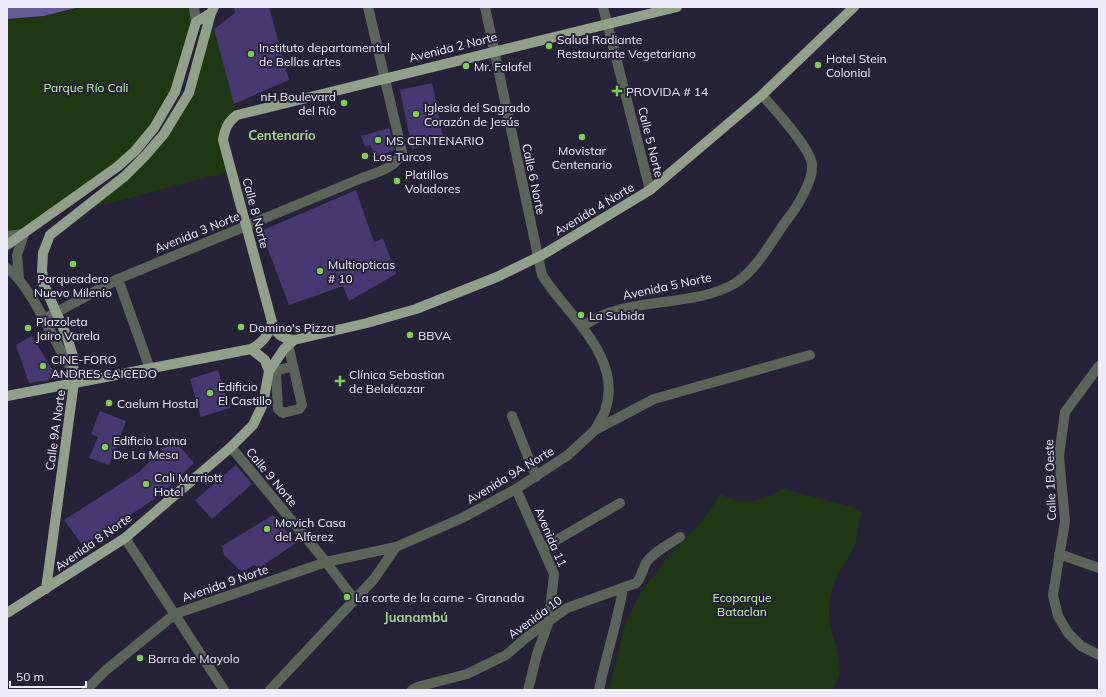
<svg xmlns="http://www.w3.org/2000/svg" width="1106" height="697" font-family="Mulish,sans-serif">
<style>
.green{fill:#203714}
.water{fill:#675b97}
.building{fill:#463972}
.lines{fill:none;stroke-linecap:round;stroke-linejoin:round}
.minor{stroke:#5c6359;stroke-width:10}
.major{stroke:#91a08b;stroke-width:10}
.poi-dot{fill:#7fd052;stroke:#262238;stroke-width:1.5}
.labels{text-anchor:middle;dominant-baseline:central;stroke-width:4;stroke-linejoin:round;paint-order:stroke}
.poi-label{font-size:12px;fill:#eeecfb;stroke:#262238;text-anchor:start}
.street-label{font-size:12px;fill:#eeecfb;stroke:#262238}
.park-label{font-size:12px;fill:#bff8a4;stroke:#262238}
.neighbourhood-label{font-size:13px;font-weight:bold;fill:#a8d593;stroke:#262238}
</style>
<rect width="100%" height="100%" fill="#262238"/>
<path class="green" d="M80,7H194L196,22L177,88L135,151L7,245V19L43,16Z
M211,13L237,115L226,127L231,171L77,212L144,157L187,97Z
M784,489L856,508L863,513L860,517C858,527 858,538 854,547C850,557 843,565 838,574C832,584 829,601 829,613C829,638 851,667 831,690H609L624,627L639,595L670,554L699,525L721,494C746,508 760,500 784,489Z"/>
<path class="water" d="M7,7H80L43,16L7,19Z"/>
<path class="building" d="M234,7H269L289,80L234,104L214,29L235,13Z
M432,83L444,142L412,149L400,90Z
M389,128L395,150L374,157L371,145L365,146L361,136Z
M356,190L374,242L383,238L396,274L349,301L343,286L289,305L261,231Z
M32,336L58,379L29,383L16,345Z
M218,370L230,408L201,417L190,379Z
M100,411L126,421L109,465L89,458L98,437L91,434Z
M173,439L194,463L159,496L83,546L64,520L139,472Z
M236,465L252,484L212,519L195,500Z
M273,515L296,543L259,568L254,565L242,572L224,555L222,546Z"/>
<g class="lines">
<path class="minor" d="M194,7L196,22
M485,7L542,275C567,315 624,357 605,411C602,418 598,424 595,430
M603,7L650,190
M7,236L24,234
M7,268C30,284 54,341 70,367C73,372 81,376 86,381
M19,279L17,255L24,234
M118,279L150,369
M44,319L118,279L362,178C378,172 396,168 402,152L368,7
M583,326C627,295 689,309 734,284C756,271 771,242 786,221C796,209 814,180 812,164C810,147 774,109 762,95
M288,344L302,405L299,409L283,413L278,409L276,374L279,370L293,366
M1099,366L1065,412L1059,456L1065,521L1053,595L1058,616L1068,633L1081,646L1099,655
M512,416L536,477
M231,447L326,562L354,599
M516,489L554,574L549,621L537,654L528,690
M125,538L224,690
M543,548L620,503
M1059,554L1099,568
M86,690L106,670L175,614L326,562L396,547
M270,690L374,579L396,547L462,518L516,489L568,455L595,430L654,399L810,355
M412,690L417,687L467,674L506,655L527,637L567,608L636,583C642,577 642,570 646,563C653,552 670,544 680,537
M599,690C606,656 617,623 623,589"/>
<path class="major" d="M677,7L237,115C228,122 225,128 223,140L272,322C275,333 283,339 294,340L367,323L416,309L497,277L544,254L650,190L762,95L854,7
M7,245L117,167L135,151L154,128L175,92L196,22L211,13
M251,349L265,360L269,371
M7,396L251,349C263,343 269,335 272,322
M46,589L74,382L73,356L67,337L44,285L42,271L43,253L50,235L125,176L144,157L164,134L189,93L211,13L214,7
M7,613L125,538L231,447L253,425L263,404L269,371L284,349L294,340"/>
</g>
<g class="poi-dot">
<circle cx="549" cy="46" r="4"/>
<circle cx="251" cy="54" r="4"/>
<circle cx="818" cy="65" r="4"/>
<circle cx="466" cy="66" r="4"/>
<path d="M615 85h4v4h4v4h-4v4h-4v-4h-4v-4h4z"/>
<circle cx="344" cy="103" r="4"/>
<circle cx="416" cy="114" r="4"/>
<circle cx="582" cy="137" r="4"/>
<circle cx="378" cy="140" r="4"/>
<circle cx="365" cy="156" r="4"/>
<circle cx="397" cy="181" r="4"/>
<circle cx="73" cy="264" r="4"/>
<circle cx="320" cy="271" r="4"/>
<circle cx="581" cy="315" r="4"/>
<circle cx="241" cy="327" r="4"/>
<circle cx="28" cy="328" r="4"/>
<circle cx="410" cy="335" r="4"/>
<circle cx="43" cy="366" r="4"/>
<path d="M338 375h4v4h4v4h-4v4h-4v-4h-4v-4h4z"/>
<circle cx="210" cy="393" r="4"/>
<circle cx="109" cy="403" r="4"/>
<circle cx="105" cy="447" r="4"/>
<circle cx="146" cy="484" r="4"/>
<circle cx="267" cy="529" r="4"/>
<circle cx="347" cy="597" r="4"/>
<circle cx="140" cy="658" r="4"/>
</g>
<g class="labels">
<g class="poi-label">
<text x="557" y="39">Salud Radiante<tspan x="557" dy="14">Restaurante Vegetariano</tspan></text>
<text x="259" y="47">Instituto departamental<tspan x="259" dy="14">de Bellas artes</tspan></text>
<text x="826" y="58">Hotel Stein<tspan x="826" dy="14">Colonial</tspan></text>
<text x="474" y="66">Mr. Falafel</text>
<text x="626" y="91">PROVIDA # 14</text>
<text x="336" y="96" text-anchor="end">nH Boulevard<tspan x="336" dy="14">del Río</tspan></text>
<text x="424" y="107">Iglesia del Sagrado<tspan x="424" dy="14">Corazón de Jesús</tspan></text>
<text x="386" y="140">MS CENTENARIO</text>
<text x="582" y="150" text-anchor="middle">Movistar<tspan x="582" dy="14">Centenario</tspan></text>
<text x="373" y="156">Los Turcos</text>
<text x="405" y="174">Platillos<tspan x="405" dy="14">Voladores</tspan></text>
<text x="328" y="264">Multiopticas<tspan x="328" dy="14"># 10</tspan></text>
<text x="73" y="278" text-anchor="middle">Parqueadero<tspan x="73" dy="14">Nuevo Milenio</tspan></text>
<text x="589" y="315">La Subida</text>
<text x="36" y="321">Plazoleta<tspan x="36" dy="14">Jairo Varela</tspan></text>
<text x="249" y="327">Domino's Pizza</text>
<text x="418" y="335">BBVA</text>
<text x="51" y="359">CINE-FORO<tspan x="51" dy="14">ANDRES CAICEDO</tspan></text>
<text x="349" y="374">Clínica Sebastian<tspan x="349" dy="14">de Belalcazar</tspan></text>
<text x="218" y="386">Edificio<tspan x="218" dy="14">El Castillo</tspan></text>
<text x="117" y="403">Caelum Hostal</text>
<text x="113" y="440">Edificio Loma<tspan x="113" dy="14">De La Mesa</tspan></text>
<text x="154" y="477">Cali Marriott<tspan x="154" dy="14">Hotel</tspan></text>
<text x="275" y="522">Movich Casa<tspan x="275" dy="14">del Alferez</tspan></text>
<text x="355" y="597">La corte de la carne - Granada</text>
<text x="148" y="658">Barra de Mayolo</text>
</g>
<g class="street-label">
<text transform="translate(453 47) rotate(-14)">Avenida 2 Norte</text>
<text transform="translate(651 142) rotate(76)">Calle 5 Norte</text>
<text transform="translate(534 179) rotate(78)">Calle 6 Norte</text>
<text transform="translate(594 209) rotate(-31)">Avenida 4 Norte</text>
<text transform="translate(256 213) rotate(75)">Calle 8 Norte</text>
<text transform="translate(197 232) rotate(-22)">Avenida 3 Norte</text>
<text transform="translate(667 286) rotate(-12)">Avenida 5 Norte</text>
<text transform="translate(55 430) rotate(-82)">Calle 9A Norte</text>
<text transform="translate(510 475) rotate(-31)">Avenida 9A Norte</text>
<text transform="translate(272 477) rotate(50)">Calle 9 Norte</text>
<text transform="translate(1050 480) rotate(-92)">Calle 1B Oeste</text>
<text transform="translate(551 537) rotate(67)">Avenida 11</text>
<text transform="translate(93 542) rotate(-35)">Avenida 8 Norte</text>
<text transform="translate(225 583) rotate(-19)">Avenida 9 Norte</text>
<text transform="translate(535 617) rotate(-36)">Avenida 10</text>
</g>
<g class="park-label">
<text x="86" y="87">Parque Río Cali</text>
<text x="742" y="597">Ecoparque<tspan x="742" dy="14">Bataclan</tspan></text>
</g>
<g class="neighbourhood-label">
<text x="282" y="135">Centenario</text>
<text x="416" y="617">Juanambú</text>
</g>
</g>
<rect width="1106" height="697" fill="none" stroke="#eeecfb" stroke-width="16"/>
<path d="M10 681v6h76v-6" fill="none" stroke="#eeecfb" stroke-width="2"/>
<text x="16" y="681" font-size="12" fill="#eeecfb" stroke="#262238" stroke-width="3" paint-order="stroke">50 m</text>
</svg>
